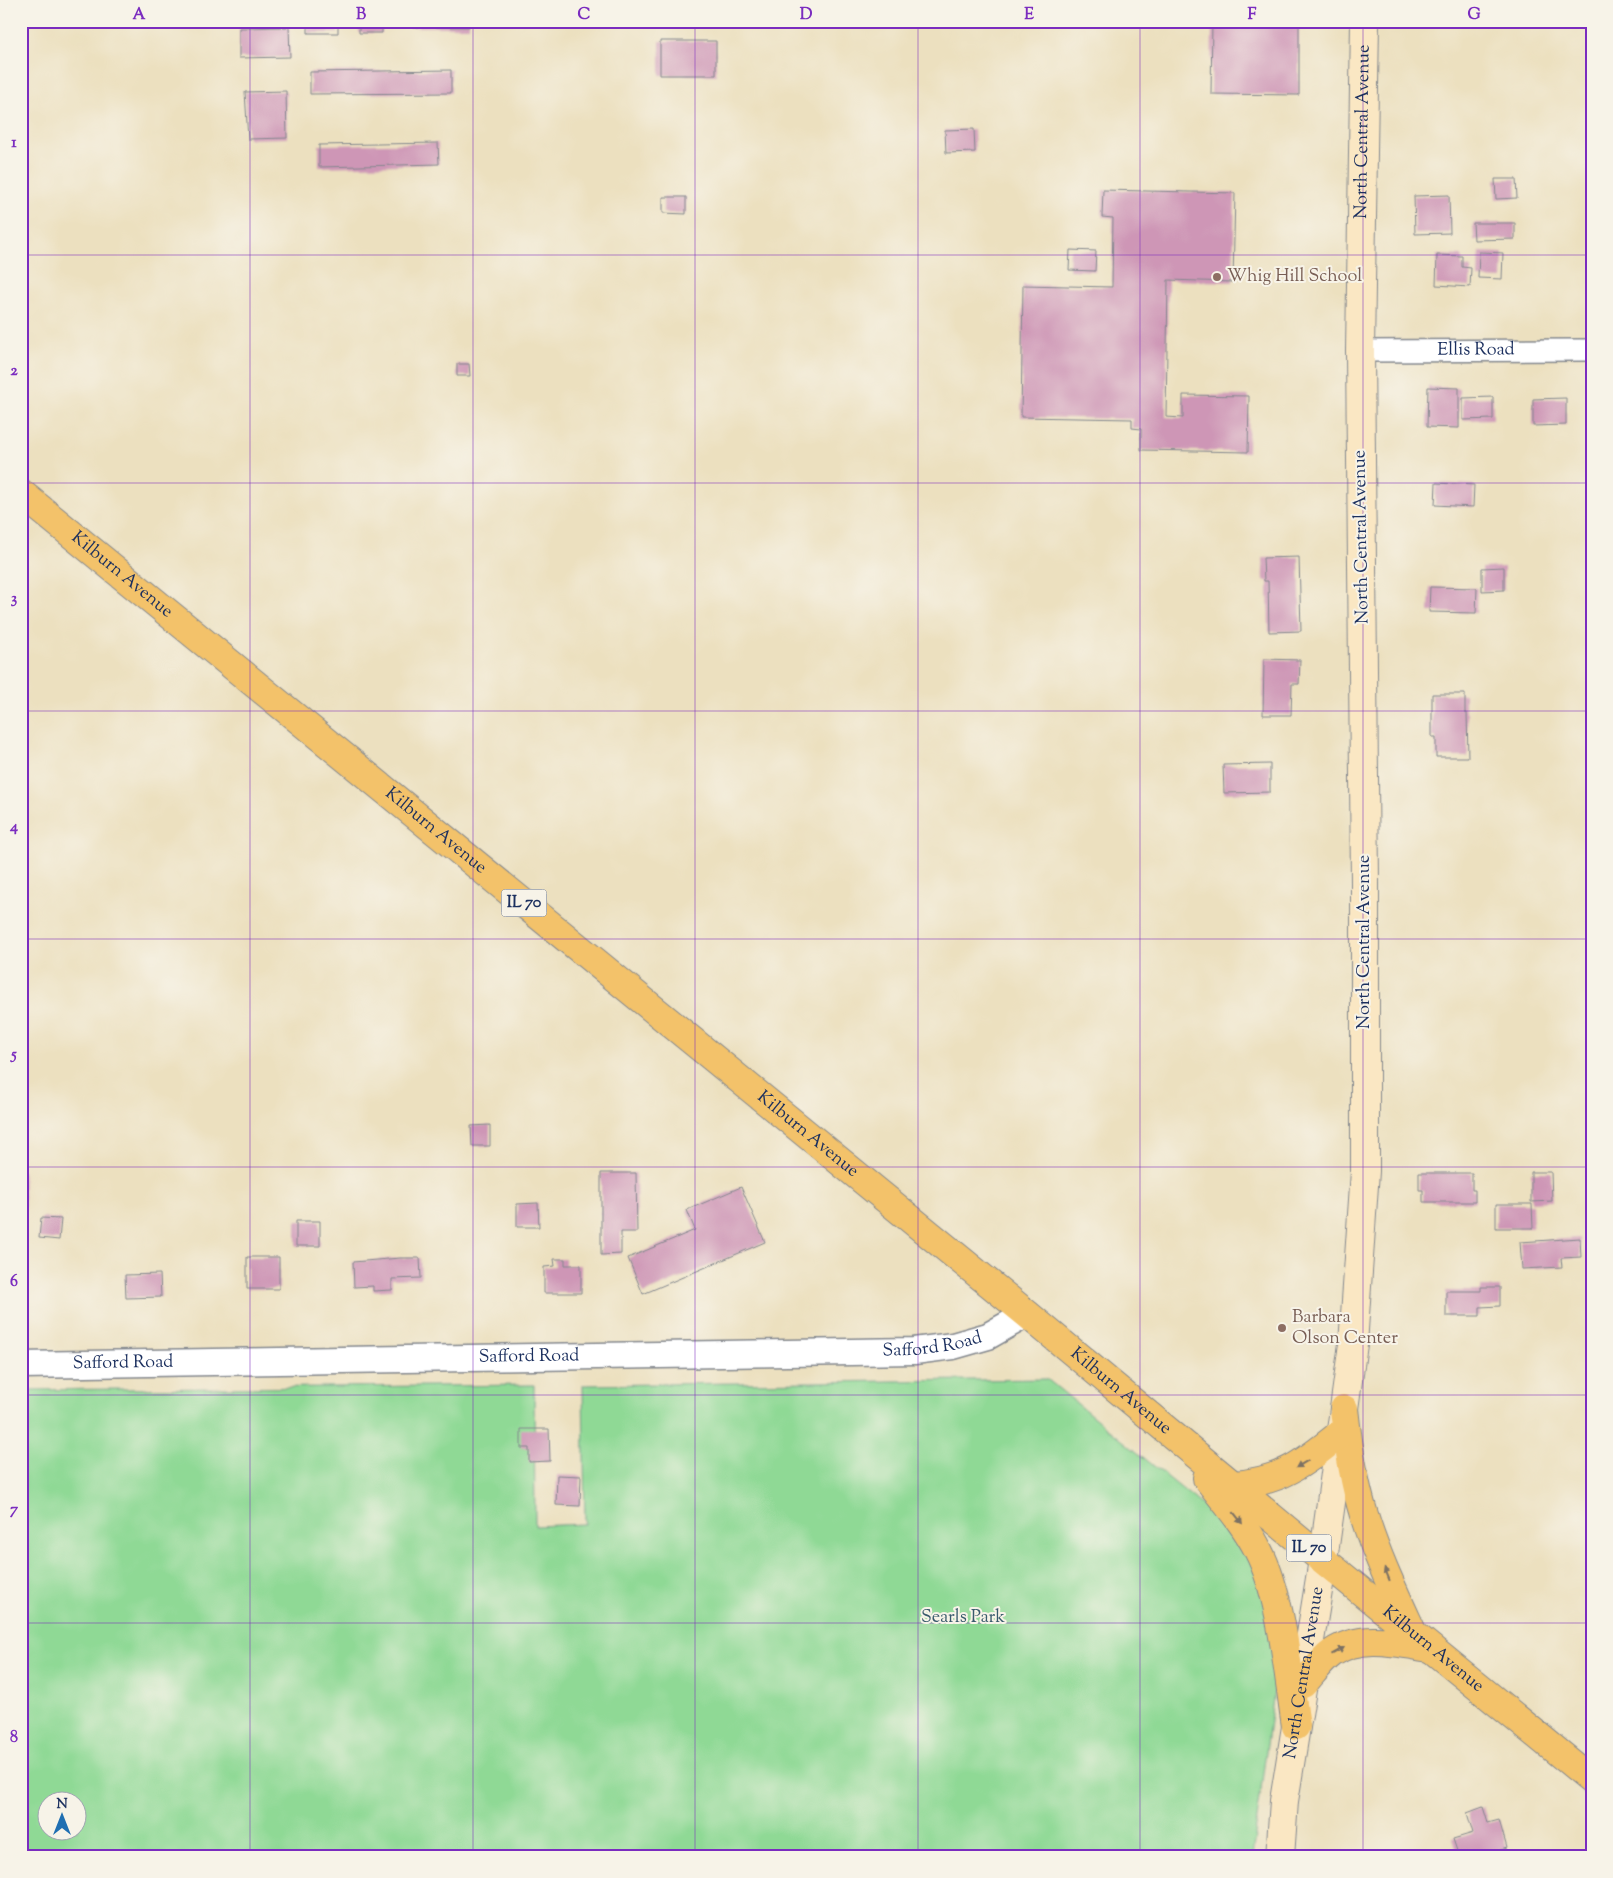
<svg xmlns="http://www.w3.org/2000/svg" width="1613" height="1878" font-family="'Sorts Mill Goudy',serif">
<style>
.green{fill:#8fd995;stroke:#55847a;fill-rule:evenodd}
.building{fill:#ce96b6}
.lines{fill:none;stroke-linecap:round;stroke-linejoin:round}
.minor-casing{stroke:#84888e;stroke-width:24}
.tertiary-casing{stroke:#84888e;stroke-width:29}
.secondary-casing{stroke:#84888e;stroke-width:30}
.primary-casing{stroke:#84888e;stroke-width:30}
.minor{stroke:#fff;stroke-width:21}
.tertiary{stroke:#fff;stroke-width:26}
.secondary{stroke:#fae7c3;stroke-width:28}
.primary{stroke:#f3c26a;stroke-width:28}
.oneway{fill:#7c7163}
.grid{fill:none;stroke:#7b2cbf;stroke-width:1;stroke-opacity:0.55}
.education-dot{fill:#8d6e63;stroke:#f7f3e8;stroke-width:2}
.labels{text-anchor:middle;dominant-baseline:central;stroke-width:4;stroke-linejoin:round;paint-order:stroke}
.shield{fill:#f7f3e8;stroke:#5d6a87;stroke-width:1}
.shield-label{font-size:16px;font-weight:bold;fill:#1b2f5e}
.street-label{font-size:18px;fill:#1b2f5e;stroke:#f7f3e8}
.education-label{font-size:18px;fill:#785e54;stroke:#f7f3e8;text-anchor:start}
.park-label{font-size:18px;fill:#385a6c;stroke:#f7f3e8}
.neatline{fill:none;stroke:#7b2cbf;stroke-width:2}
.grid-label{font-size:16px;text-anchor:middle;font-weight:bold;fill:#7b2cbf}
</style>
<rect width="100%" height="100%" fill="#f7f3e8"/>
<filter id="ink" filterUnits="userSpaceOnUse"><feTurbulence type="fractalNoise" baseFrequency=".02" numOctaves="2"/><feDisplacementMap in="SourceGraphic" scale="10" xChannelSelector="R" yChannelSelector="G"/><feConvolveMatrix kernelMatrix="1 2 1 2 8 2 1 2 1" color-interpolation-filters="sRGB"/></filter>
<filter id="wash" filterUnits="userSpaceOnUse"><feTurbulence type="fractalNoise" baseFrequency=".0096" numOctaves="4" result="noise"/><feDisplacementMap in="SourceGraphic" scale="20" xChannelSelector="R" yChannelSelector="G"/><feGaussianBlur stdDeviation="1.12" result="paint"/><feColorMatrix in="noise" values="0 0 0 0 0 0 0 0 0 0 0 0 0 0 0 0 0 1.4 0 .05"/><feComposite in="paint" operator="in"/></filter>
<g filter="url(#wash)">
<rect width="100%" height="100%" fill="#ece0bf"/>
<path class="green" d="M1047,1379L1240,1536L1270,1589L1278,1661L1252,1857H21V1390L534,1385L535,1526L585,1524L583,1385ZM48,1800H78V1830H48Z"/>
<g id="blocks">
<path class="building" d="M308,21H338V33H308Z
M359,21H469V27H382V33H359Z
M1212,22L1299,23V95L1211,94Z
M289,27L290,57L239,58V28Z
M660,41H716V75H660Z
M451,70V93L310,94V72Z
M286,91L287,138L248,139L245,92Z
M974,129L975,152L946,153L945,130Z
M438,143L439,164L319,167V145Z
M1495,179H1516L1517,198L1496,199Z
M1103,190L1235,193L1233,282L1168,280L1166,417L1183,418V395L1249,396L1248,452L1141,450V429L1132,428V419L1021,417L1023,285L1112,287L1113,218L1102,217Z
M1449,195L1450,233L1415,234L1414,196Z
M663,197H686V214L663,213Z
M1473,223H1515V239L1474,240Z
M1070,250L1096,251L1095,271L1069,270Z
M1479,252L1503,253L1502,279L1478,278Z
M1437,255L1462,256V267L1471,268L1470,287L1436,285Z
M457,364H469L470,376H457Z
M1428,387L1459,388V428L1427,427Z
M1493,397V419L1463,420V398Z
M1566,398V425L1533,426V399Z
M1436,483L1474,485L1473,507L1435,505Z
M1299,557L1301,631L1269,632L1268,581H1264L1263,558Z
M1504,567V590L1482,591V568Z
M1430,587L1477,588L1476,613L1429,612Z
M1264,659L1300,660L1299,684H1292L1291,715H1263Z
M1432,694H1465V713H1467L1468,757H1436V737H1432Z
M1270,764V792L1224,793L1223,765Z
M490,1125V1146H472L471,1126Z
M21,1171H23L25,1216H21Z
M1531,1172H1551L1552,1201L1531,1202Z
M601,1173H636L637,1232H621V1254L601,1255Z
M1419,1173H1472V1190H1475V1202H1423V1190H1419Z
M741,1187L765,1242L643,1294L628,1258L695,1230L687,1210Z
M538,1203L539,1227H517V1204Z
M1496,1204H1532L1533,1228H1496Z
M41,1218L61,1219L59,1240L39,1238Z
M296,1221H320V1246H296Z
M1580,1238L1581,1257L1561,1258L1562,1267L1522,1269L1520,1242Z
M247,1257H279V1289H247Z
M400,1258H420L421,1278L392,1279V1290L373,1291V1286L354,1287L353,1262Z
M554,1259H565V1265H581V1293H544V1267L555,1266Z
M160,1274L161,1297L126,1298L125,1275Z
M1481,1287H1500V1306L1480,1307V1316H1446V1291H1481Z
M521,1429H549L550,1461L529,1462V1448H521Z
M557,1475L581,1476L580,1506L556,1505Z
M1483,1807L1488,1823L1499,1820L1507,1848L1479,1857H1459L1453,1839L1473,1833L1467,1813Z"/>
</g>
</g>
<g filter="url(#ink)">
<use href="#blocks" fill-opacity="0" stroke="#84888e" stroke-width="1"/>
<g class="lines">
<defs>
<g id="minor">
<path id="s1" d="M1360,351L1592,350"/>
</g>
<g id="tertiary">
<path id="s2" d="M21,1365L914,1351L953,1346L988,1336L1027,1314"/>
</g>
<g id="secondary">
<path id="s3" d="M1280,1857L1284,1801L1323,1560L1353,1344L1365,1171V883L1360,351L1365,21"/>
</g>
<g id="primary">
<path id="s4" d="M21,493L1027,1314L1323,1560L1592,1780"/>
<path d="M1344,1409C1348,1445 1353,1480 1364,1515C1376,1554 1394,1592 1411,1629"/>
<path d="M1207,1478C1225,1502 1245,1524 1258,1550C1282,1596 1288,1674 1296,1726"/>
<path d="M1233,1485C1281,1482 1304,1463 1340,1434"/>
<path d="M1303,1684C1312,1674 1321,1661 1332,1653C1361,1633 1398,1643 1430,1648"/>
</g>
</defs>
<use href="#minor" class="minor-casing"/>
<use href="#tertiary" class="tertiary-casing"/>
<use href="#secondary" class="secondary-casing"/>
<use href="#primary" class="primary-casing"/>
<use href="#minor" class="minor"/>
<use href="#tertiary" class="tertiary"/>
<use href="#secondary" class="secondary"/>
<use href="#primary" class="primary"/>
</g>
<defs><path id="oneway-solid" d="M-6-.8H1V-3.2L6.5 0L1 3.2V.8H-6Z" transform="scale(1.25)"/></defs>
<g class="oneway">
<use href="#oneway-solid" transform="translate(1302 1464) rotate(149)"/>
<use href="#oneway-solid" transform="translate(1238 1518) rotate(52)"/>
<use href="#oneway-solid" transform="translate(1387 1574) rotate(-112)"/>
<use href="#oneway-solid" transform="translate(1338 1651) rotate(-29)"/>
</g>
</g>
<path class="grid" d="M250,21V1857M473,21V1857M695,21V1857M918,21V1857M1140,21V1857M1363,21V1857M21,255H1592M21,483H1592M21,711H1592M21,939H1592M21,1167H1592M21,1395H1592M21,1623H1592"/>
<g class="education-dot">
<circle cx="1217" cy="277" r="5"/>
<circle cx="1282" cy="1328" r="5"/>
</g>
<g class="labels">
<g class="shield">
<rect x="501.5" y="889.5" width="45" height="27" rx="4"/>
<rect x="1286.5" y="1534.5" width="45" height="27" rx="4"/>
</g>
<g class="shield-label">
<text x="524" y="903">IL 70</text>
<text x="1309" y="1548">IL 70</text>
</g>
<g class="street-label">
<text stroke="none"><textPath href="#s3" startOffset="1731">North Central Avenue</textPath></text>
<text stroke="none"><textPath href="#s1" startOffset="116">Ellis Road</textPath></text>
<text transform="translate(1362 537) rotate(-91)">North Central Avenue</text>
<text stroke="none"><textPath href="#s4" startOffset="130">Kilburn Avenue</textPath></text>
<text stroke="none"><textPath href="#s4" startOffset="535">Kilburn Avenue</textPath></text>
<text transform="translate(1365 942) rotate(-90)">North Central Avenue</text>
<text stroke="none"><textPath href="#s4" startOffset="1015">Kilburn Avenue</textPath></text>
<text stroke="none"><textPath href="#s2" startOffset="912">Safford Road</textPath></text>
<text stroke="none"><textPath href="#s2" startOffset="508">Safford Road</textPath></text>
<text stroke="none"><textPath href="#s2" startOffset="102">Safford Road</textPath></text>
<text stroke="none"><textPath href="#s4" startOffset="1420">Kilburn Avenue</textPath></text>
<text stroke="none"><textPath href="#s4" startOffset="1825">Kilburn Avenue</textPath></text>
<text stroke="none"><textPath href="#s3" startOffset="186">North Central Avenue</textPath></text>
</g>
<g class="education-label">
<text x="1227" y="277">Whig Hill School</text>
<text x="1292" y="1318">Barbara<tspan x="1292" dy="21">Olson Center</tspan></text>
</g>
<g class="park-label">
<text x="963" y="1618">Searls Park</text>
</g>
</g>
<rect width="1613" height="1878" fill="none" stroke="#f7f3e8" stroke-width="55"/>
<g transform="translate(62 1816)"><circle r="24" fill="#f7f3e8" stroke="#9fa5b1"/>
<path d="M0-4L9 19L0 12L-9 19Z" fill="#1f6fb2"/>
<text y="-8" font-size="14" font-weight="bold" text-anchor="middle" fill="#1b2f5e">N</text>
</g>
<rect x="28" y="28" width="1558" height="1822" class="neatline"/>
<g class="grid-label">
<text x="139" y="19">A</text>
<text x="361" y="19">B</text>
<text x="584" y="19">C</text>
<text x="806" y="19">D</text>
<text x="1029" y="19">E</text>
<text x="1252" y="19">F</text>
<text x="1474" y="19">G</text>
<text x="14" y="147">1</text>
<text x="14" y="375">2</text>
<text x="14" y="603">3</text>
<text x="14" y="831">4</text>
<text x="14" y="1059">5</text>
<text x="14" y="1286">6</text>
<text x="14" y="1514">7</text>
<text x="14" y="1742">8</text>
</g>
</svg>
